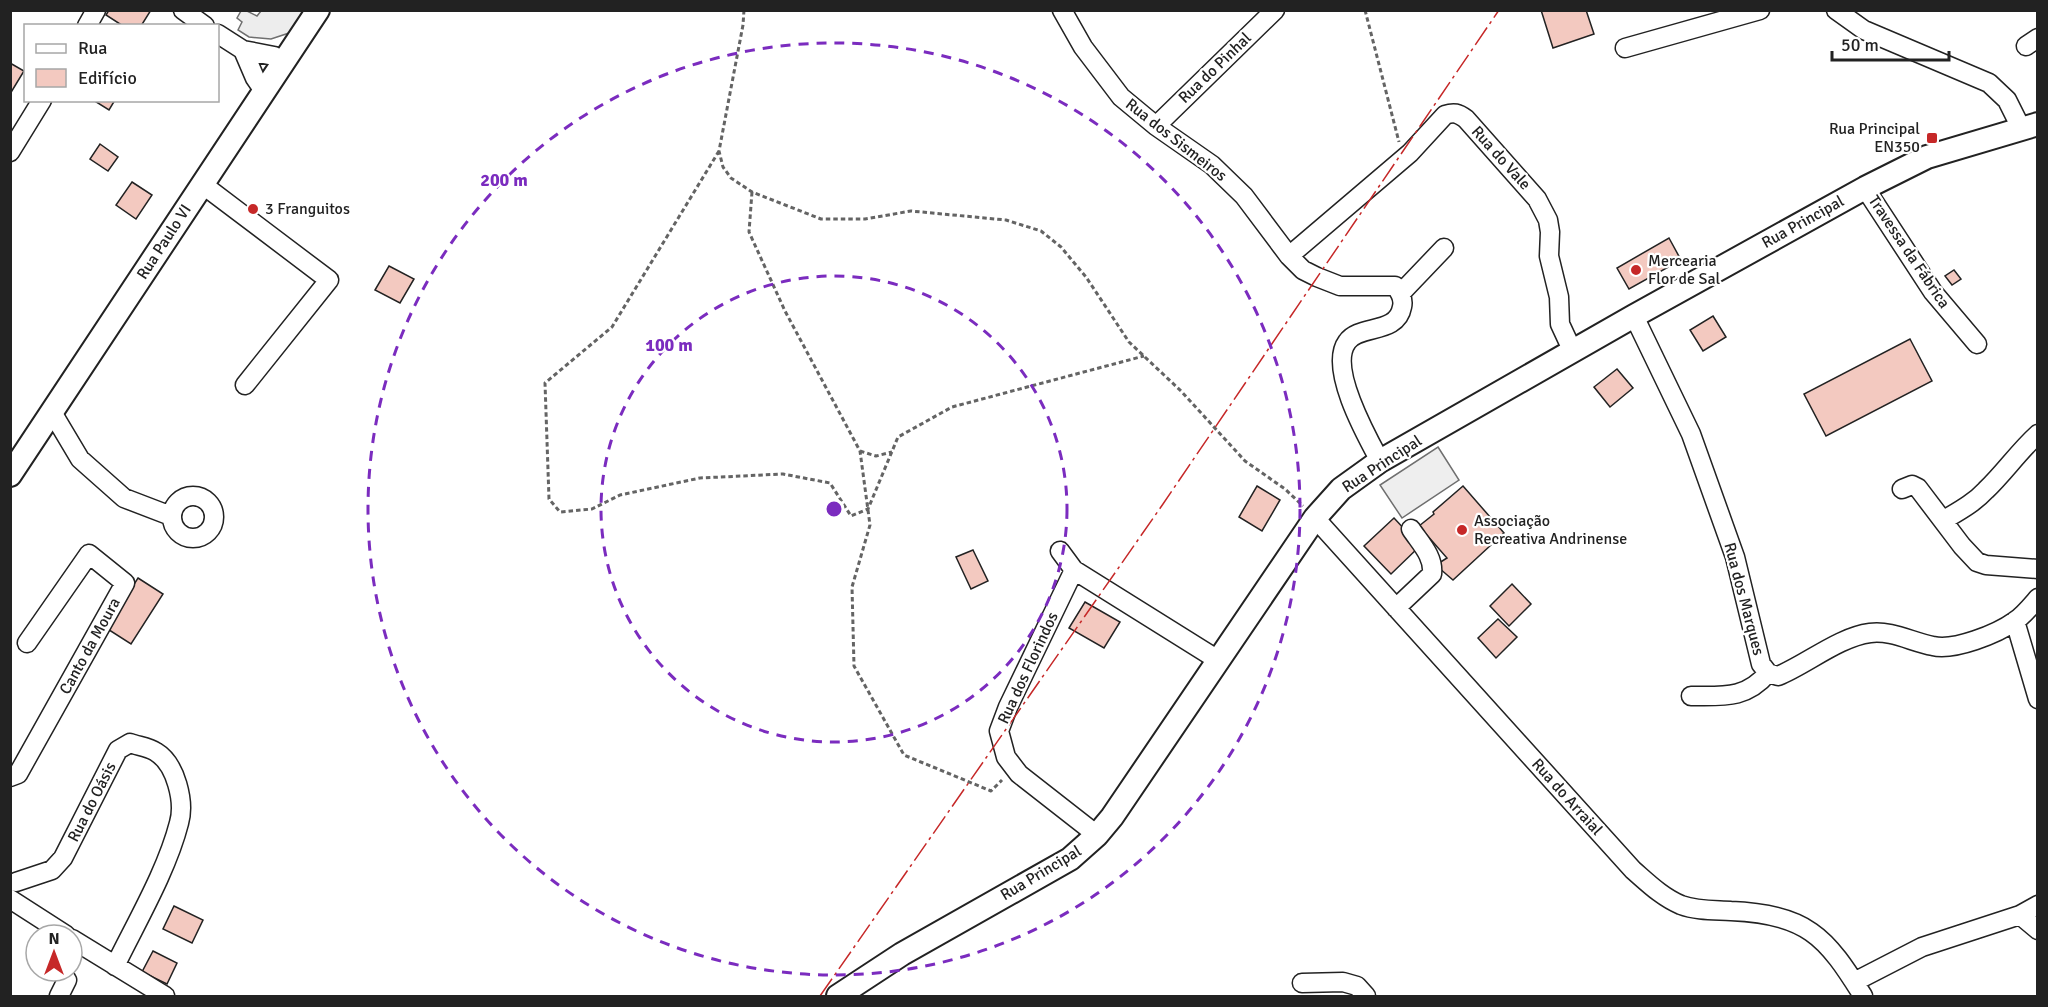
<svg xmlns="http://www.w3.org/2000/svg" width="2048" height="1007" font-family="Signika,sans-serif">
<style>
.green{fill:#eee;stroke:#6f6f6f;stroke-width:1.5}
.parking{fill:#ededed;stroke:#6f6f6f;stroke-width:1.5}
.building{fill:#f3c9c0;stroke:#222;stroke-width:1.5}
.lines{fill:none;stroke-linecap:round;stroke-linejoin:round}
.minor-casing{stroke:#222;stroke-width:21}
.major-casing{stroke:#222;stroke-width:26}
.path{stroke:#646464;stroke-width:3;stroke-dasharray:4.5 3;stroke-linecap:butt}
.minor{stroke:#fff;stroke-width:18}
.major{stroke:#fff;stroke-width:22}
.power{stroke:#c62828;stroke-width:1.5;stroke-dasharray:21 4.5 3 4.5;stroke-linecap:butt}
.ring{fill:none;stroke:#7b2cbf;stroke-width:3;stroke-dasharray:10 8}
.poi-dot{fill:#c62828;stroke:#fff;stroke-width:2}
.labels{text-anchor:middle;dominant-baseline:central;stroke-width:4.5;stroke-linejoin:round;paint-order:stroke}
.street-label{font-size:16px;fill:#222;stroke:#fff}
.poi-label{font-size:16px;fill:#222;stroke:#fff;text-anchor:start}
.centre{fill:#7b2cbf;stroke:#fff;stroke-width:3}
.ring-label{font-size:18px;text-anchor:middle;font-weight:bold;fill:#7b2cbf;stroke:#fff;stroke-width:4.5;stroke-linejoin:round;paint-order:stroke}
</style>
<rect width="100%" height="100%" fill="#fff"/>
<path class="green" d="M1438,447L1459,480L1402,518L1380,485Z"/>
<path class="parking" d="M241,11H247L257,16L261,11H307L289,33L271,39L249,37L238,30L242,22L237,18Z"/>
<path class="building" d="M109,10H151L141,26H123L106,15Z
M1541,10H1586L1594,34L1553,48Z
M10,63L24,71L10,94Z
M93,100H115L109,110Z
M100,144L118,157L108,171L90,159Z
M132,182L152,195L136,219L116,205Z
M1669,238L1681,260L1629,289L1617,268Z
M389,266L414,279L400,303L375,290Z
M1954,270L1961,279L1952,285L1945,276Z
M1713,316L1726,337L1703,351L1690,330Z
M1910,339L1932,381L1826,436L1804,394Z
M1617,369L1633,388L1610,407L1594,387Z
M1257,486L1280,500L1262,531L1239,517Z
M1463,486L1504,533L1453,580L1439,568V563L1447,558L1419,526L1434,514L1433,512Z
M1394,518L1420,546L1391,574L1364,546Z
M973,550L988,581L971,589L956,557Z
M138,578L163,594L131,644L106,628Z
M1512,584L1531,604L1509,626L1490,606Z
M1085,602L1120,622L1104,648L1069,628Z
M1498,619L1517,637L1496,658L1478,638Z
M174,906L203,920L192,943L163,929Z
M153,951L177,963L167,984L142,972Z"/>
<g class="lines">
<defs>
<path id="minor" d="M183,10L205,26
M1062,10L1083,47L1121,97L1156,126L1212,165L1244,196L1289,256L1303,270L1317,277L1340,286H1395C1400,292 1404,299 1402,307C1397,335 1359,324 1347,342C1328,368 1367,437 1380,461
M1836,10L1864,30L1989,83L2007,100L2021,128
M87,26L96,10
M218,34L243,50L274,56L284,61
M2026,46L2038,38
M1625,48L1760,10
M243,50L255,78L264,91
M1156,126L1275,10
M10,152L42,100
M202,184L329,280L245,385
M1865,188L1933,292L1977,344
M1289,256L1410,153L1445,115C1454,112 1458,113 1466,119L1537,199L1548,220L1550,232L1549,256L1559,297L1560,324L1573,352
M1401,293L1444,248
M1634,316L1691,434L1735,557L1761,664L1768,673L1778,676C1807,664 1839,637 1870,633C1891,630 1912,642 1933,646C1954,651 1997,634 2015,621C2023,616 2031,606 2038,598
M52,412L80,459L124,498L171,516
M1902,489L1912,485L1918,488L1962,546L1977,562L1986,565L2038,569
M172 517a21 21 0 1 1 42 0a21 21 0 1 1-42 0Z
M1315,518L1633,870C1648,883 1662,897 1681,905C1697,911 1715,910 1731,911C1757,912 1790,917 1811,932C1833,947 1849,974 1863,996
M1944,520C1959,511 1974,503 1986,490C2004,473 2019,451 2038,434
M1060,551L1074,570L1218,660
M1074,570L1008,707L999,731L1006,757L1019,774L1097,835
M1396,608L1432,574C1434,556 1420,543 1411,529
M2015,621L2038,699
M1691,696C1724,696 1746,699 1768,673
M10,777L18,774L125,583L89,554L27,643
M16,882L52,870L63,858L118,750L130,743C138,746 149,747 156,752C176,764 185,802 179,823C167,870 137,921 115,966
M10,899L66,935
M2020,915L2038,930
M72,939L165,996
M1854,982L1922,947L2020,915L2038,905
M1302,983L1343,982L1357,986L1366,996
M59,996L67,980"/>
<path id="major" d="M10,475L318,10
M838,996L902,954L1070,859L1097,835L1112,817L1315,518L1341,489L1380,461L1634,316L1865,188L1927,157L2038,124"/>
</defs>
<use href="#minor" class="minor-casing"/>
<use href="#major" class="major-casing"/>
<path class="path" d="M744,10L743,25L719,151L723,167L731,178L752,192L821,219H865L911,211L1006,220L1041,231L1061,247L1086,277L1129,342L1181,391L1245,461L1285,489L1303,506
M1365,10L1399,142
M719,151L612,327L545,383L549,499L560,512L592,509L620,495L700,478L783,474L830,483L851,516L868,509L898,437L952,407L1144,356
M752,192L749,232L785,311L860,451L870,525L852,587L854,666L904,755L991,791L1002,780
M860,451L876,456L892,452"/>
<use href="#minor" class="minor"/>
<use href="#major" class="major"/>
<path class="power" d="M820,996L1163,504L1499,10"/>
</g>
<g class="ring">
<circle cx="834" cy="509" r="233"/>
<circle cx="834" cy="509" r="466"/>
</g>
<g class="poi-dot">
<rect x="1926" y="132" width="12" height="12" rx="3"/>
<circle cx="253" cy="209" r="6"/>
<circle cx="1636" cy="270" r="6"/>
<circle cx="1462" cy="530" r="6"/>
</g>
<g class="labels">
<g class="street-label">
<text transform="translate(1215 68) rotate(-44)">Rua do Pinhal</text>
<text transform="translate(1176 140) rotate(38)">Rua dos Sismeiros</text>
<text transform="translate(1501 158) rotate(48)">Rua do Vale</text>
<text transform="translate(1803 222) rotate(-29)">Rua Principal</text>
<text transform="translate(164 242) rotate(-57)">Rua Paulo VI</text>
<text transform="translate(1909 252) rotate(56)">Travessa da Fábrica</text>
<text transform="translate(1382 464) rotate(-33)">Rua Principal</text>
<text transform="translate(1744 599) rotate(75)">Rua dos Marques</text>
<text transform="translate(90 646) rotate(-61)">Canto da Moura</text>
<text transform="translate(1028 668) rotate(-65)">Rua dos Florindos</text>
<text transform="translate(1567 797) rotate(48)">Rua do Arraial</text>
<text transform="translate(92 802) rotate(-63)">Rua do Oásis</text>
<text transform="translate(1041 873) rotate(-31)">Rua Principal</text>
</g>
<g class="poi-label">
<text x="1920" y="129" text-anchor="end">Rua Principal<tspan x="1920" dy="18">EN350</tspan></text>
<text x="265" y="209">3 Franguitos</text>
<text x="1648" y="261">Mercearia<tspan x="1648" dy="18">Flor de Sal</tspan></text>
<text x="1474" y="521">Associação<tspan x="1474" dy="18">Recreativa Andrinense</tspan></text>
</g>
</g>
<circle cx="834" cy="509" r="9" class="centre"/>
<g class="ring-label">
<text x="504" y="186">200 m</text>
<text x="669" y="351">100 m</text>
</g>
<rect width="2048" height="1007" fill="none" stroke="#222222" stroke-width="24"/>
<rect x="24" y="24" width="195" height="78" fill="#ffffff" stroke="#a7a7a7" stroke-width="1.5"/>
<rect x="36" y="44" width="30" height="9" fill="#ffffff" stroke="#a7a7a7" stroke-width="1.5"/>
<text x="78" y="54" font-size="18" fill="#222222">Rua</text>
<rect x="36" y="69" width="30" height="18" fill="#f3c9c0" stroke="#a7a7a7" stroke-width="1.5"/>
<text x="78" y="84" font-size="18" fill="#222222">Edifício</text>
<g transform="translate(54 953)"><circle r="28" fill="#ffffff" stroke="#a7a7a7" stroke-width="1.5"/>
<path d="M0-4.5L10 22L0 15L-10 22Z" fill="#c62828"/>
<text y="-9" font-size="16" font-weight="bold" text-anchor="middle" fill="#222222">N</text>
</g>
<path d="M1832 51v9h117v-9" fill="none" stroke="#222222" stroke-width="3"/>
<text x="1841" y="51" font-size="18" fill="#222222" stroke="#ffffff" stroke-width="4.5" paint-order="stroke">50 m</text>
</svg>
